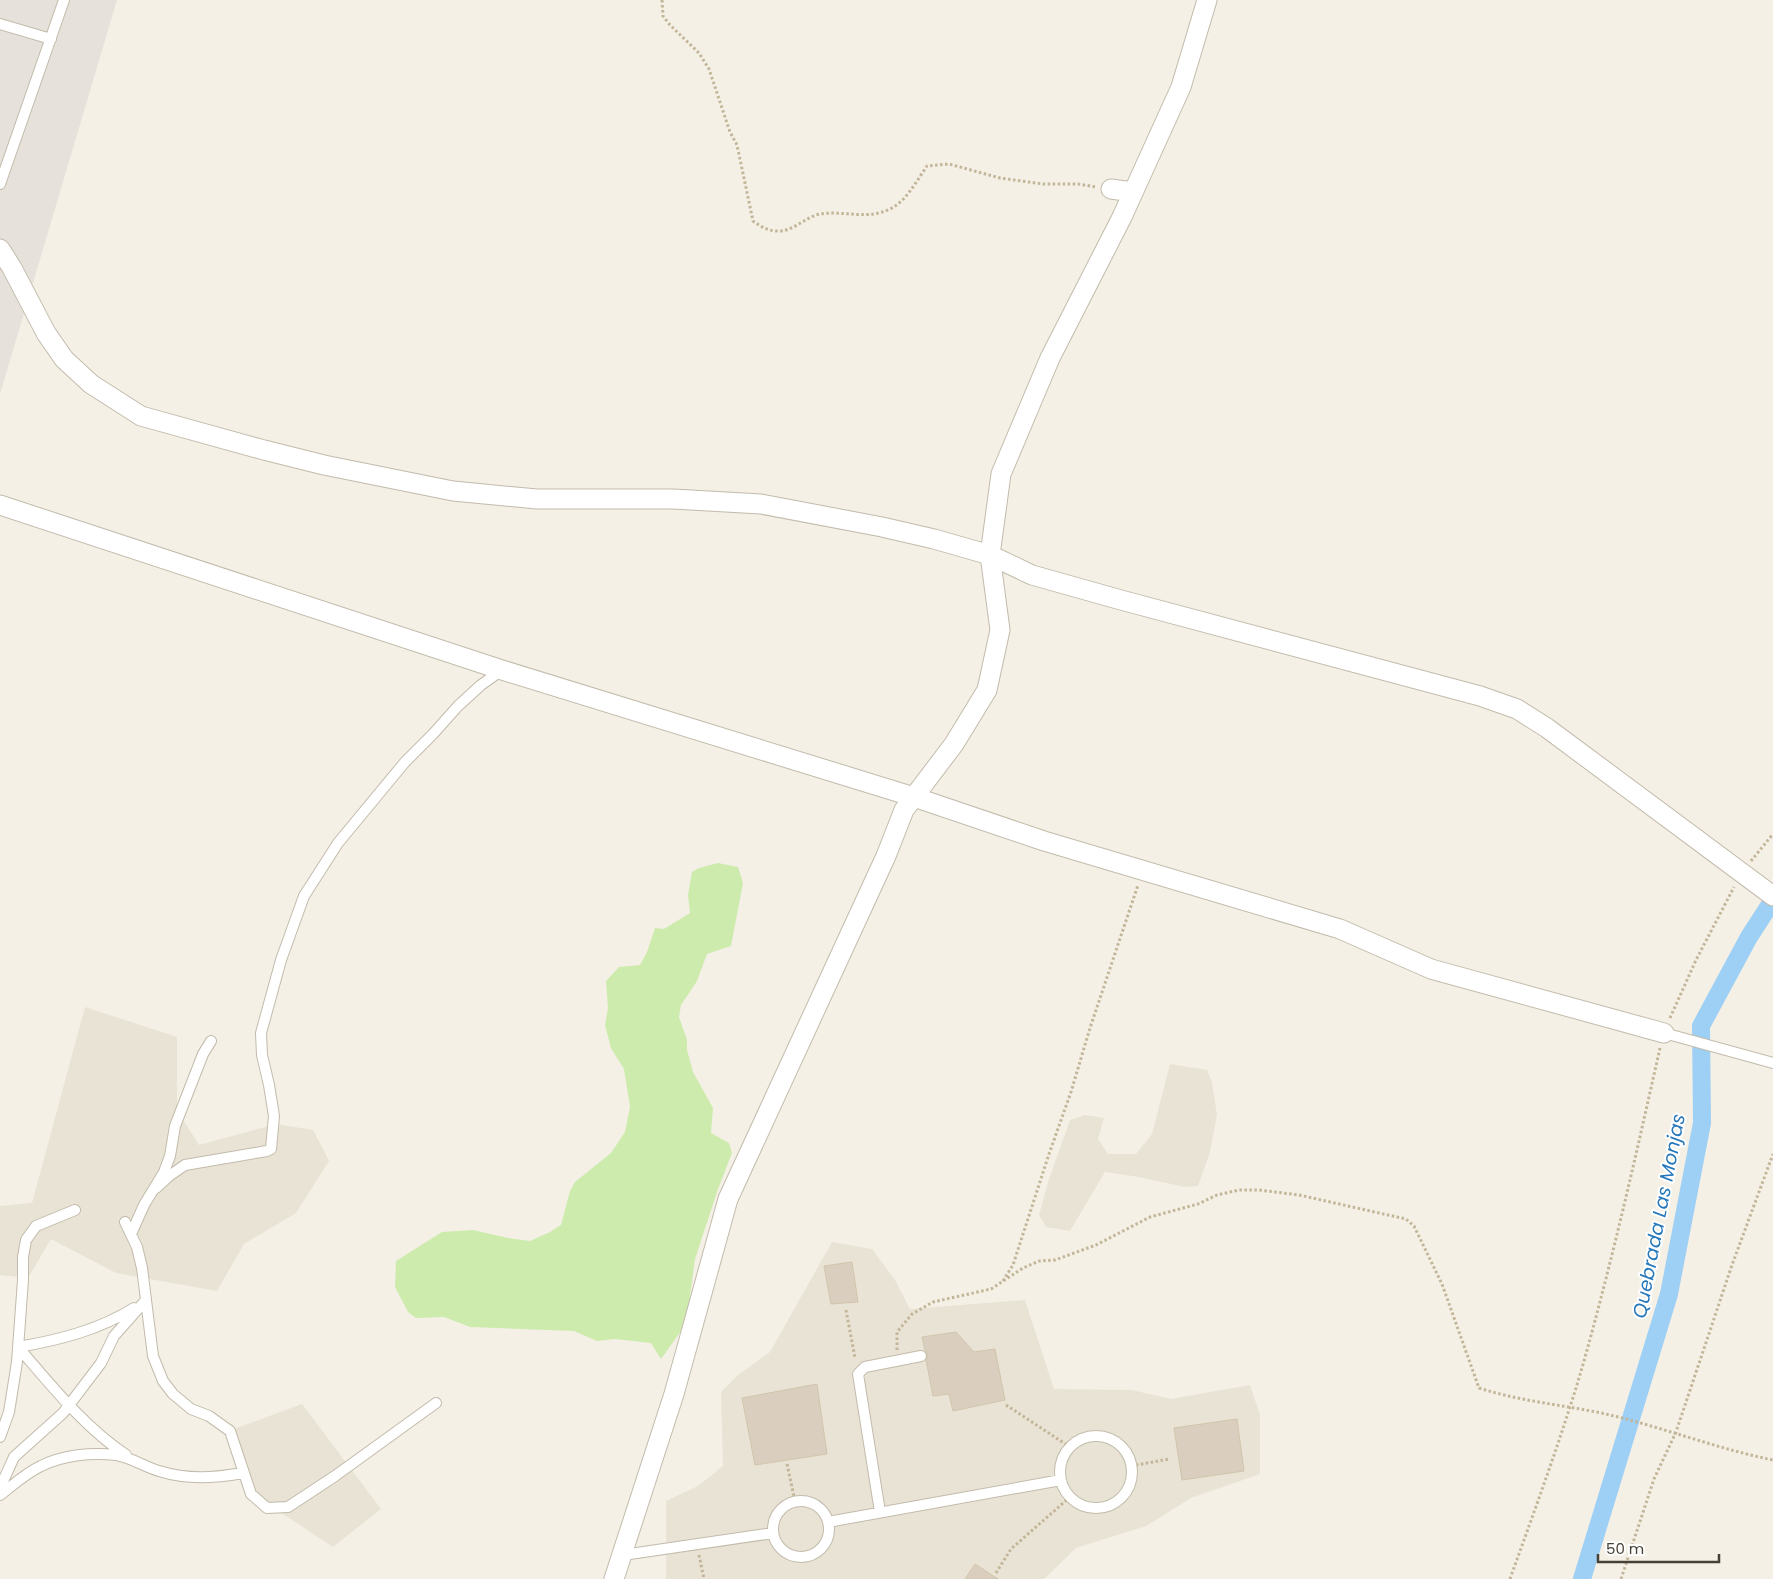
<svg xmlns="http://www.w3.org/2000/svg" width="1773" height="1579" font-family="Poppins,sans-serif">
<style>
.residential{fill:#e8e3d4}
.industrial{fill:#e6e2db}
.green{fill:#cdebac}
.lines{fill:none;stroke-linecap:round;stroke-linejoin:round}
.canal{stroke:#9ecff5;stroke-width:18}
.building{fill:#dacfbe;stroke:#d2c5ad}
.service-casing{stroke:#c3bbab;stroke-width:12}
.minor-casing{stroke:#c3bbab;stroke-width:21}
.path{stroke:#c3b598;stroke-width:3;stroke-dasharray:2.5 2.5;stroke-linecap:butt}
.service{stroke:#fff;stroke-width:10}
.minor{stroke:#fff;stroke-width:19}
.labels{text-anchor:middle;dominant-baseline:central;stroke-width:4;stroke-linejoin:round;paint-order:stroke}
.water-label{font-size:19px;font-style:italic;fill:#2778ba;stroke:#fff}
</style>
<rect width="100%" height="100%" fill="#f4f0e6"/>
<path class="residential" d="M85,1007L177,1037V1110L199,1145L276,1124L313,1130L329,1161L296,1213L244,1244L217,1291L116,1273L51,1239L28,1278L0,1275V1206L32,1203Z
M1170,1064L1207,1070L1212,1082L1217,1115L1210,1152L1198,1186L1185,1187L1139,1177L1105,1172L1070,1231L1046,1227L1039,1215L1049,1179L1070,1120L1085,1115L1104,1118L1098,1139L1108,1154H1136L1152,1134Z
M832,1242L872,1249L895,1280L910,1309L1025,1300L1054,1389L1132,1390L1171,1399L1250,1385L1260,1415V1474L1191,1498L1146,1526L1076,1548L1044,1579H666V1501L698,1486L723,1466L721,1392L738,1375L770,1352Z
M302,1404L381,1509L333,1547L253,1494L234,1429Z"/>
<path class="industrial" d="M0,0H117L0,394Z"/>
<path class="green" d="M718,863L738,867L743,883L731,946L707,954L697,981L681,1005L679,1017L687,1040V1050L693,1072L713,1108L711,1133L729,1143L732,1153L718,1189L695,1259L686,1324L661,1359L651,1343L615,1339L597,1341L574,1331L470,1327L444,1317L416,1318L408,1312L395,1287L396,1261L442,1232L473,1230L508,1238L530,1241L550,1232L561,1225L570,1191L575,1182L611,1153L625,1132L630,1107L624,1069L611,1048L605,1025L608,1008L606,981L619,967L640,965L647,952L655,928L664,929L690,913L688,895L692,872L699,868Z"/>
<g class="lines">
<path class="canal" d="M1582,1579L1669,1294L1702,1123L1701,1026L1749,937L1773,900"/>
</g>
<path class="building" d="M852,1262L858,1302L831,1304L824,1266Z
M956,1332L974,1352L995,1349L1005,1400L953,1411L949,1394L933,1396L926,1360L928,1355L925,1350L922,1337Z
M817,1384L827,1454L755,1465L742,1398Z
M1237,1419L1244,1471L1182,1480L1174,1428Z
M975,1564L998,1579H965Z"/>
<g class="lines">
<defs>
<path id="service" d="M0,24L51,39
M0,184L64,0
M1664,1033L1773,1063
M156,1188L169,1176L185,1165L267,1151L271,1149L274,1116L269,1085L262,1055L261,1033L281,960L304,896L338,843L405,762L433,734L458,706L481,685L502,670
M125,1222L137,1247L142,1268L153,1356L163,1381L173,1394L191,1409L209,1416L230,1431L251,1494L267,1508L288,1507L335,1476L436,1403
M131,1234L144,1205L164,1172L170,1156L175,1126L203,1054L211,1041
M18,1347C51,1385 84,1427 126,1455
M18,1347C59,1340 99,1330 134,1308
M1060 1472a36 36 0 1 1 72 0a36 36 0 1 1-72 0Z
M0,1437L9,1412L17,1362L23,1280V1257L26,1240L36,1226L75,1210
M0,1488L14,1457L63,1413L101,1363L114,1336L146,1300
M0,1495C13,1485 26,1473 41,1466C63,1455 92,1452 116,1455C130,1457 145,1467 159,1471C188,1480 214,1478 243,1473
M773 1529a28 28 0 1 1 56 0a28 28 0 1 1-56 0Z
M880,1512L858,1374L865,1367L921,1356
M828,1522L1061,1480
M623,1555L773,1533"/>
<path id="minor" d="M1111,189L1133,192
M0,249L12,268L46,333L64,359L91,384L141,416L264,450L324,465L453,491L537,499H673L761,504L882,527L934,539L990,555L1032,575L1121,600L1480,696L1517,709L1547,728L1773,896
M0,505L502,670L914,797L1044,841L1340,929L1431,969L1664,1033
M614,1579L674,1394L728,1199L886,856L904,810L954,744L987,690L1000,630L990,555L1001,474L1050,358L1122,217L1181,87L1207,0"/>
</defs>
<use href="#service" class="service-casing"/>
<use href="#minor" class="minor-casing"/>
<path class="path" d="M662,0L663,16L670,25L699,53L709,69L730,132L737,145L753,221C760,226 768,231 777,231C793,232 805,217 820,214C844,210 868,221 892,208C907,200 917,180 927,166L949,164L1000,178L1043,184H1078L1096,187
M1751,861L1773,834
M1670,1018L1696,960L1734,887
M1003,1281L1013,1265L1049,1154L1071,1092L1090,1028L1138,885
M846,1310L855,1358
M897,1350V1332L912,1314L933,1302L991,1289L1023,1268L1039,1261L1055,1260L1096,1245L1150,1217L1198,1204L1217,1195L1239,1190H1259L1299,1195L1406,1219L1414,1226L1442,1284L1479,1388C1522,1402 1567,1405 1610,1415C1665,1428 1718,1449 1773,1460
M1006,1405L1070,1447
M787,1464L795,1501
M1131,1466L1169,1459
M699,1555L704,1579
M996,1573L1011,1549L1070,1497
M1510,1579C1535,1509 1561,1439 1582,1368C1612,1262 1636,1155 1660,1048
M1621,1579L1654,1479L1676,1432L1732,1265L1773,1154"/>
<use href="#service" class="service"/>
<use href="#minor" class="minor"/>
</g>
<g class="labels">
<g class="water-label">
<text transform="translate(1659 1216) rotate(-79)">Quebrada Las Monjas</text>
</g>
</g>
<path d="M1598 1554v8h121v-8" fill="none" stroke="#474135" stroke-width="2.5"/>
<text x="1606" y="1554" font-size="15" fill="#474135" stroke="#ffffff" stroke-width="4" paint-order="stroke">50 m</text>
</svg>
